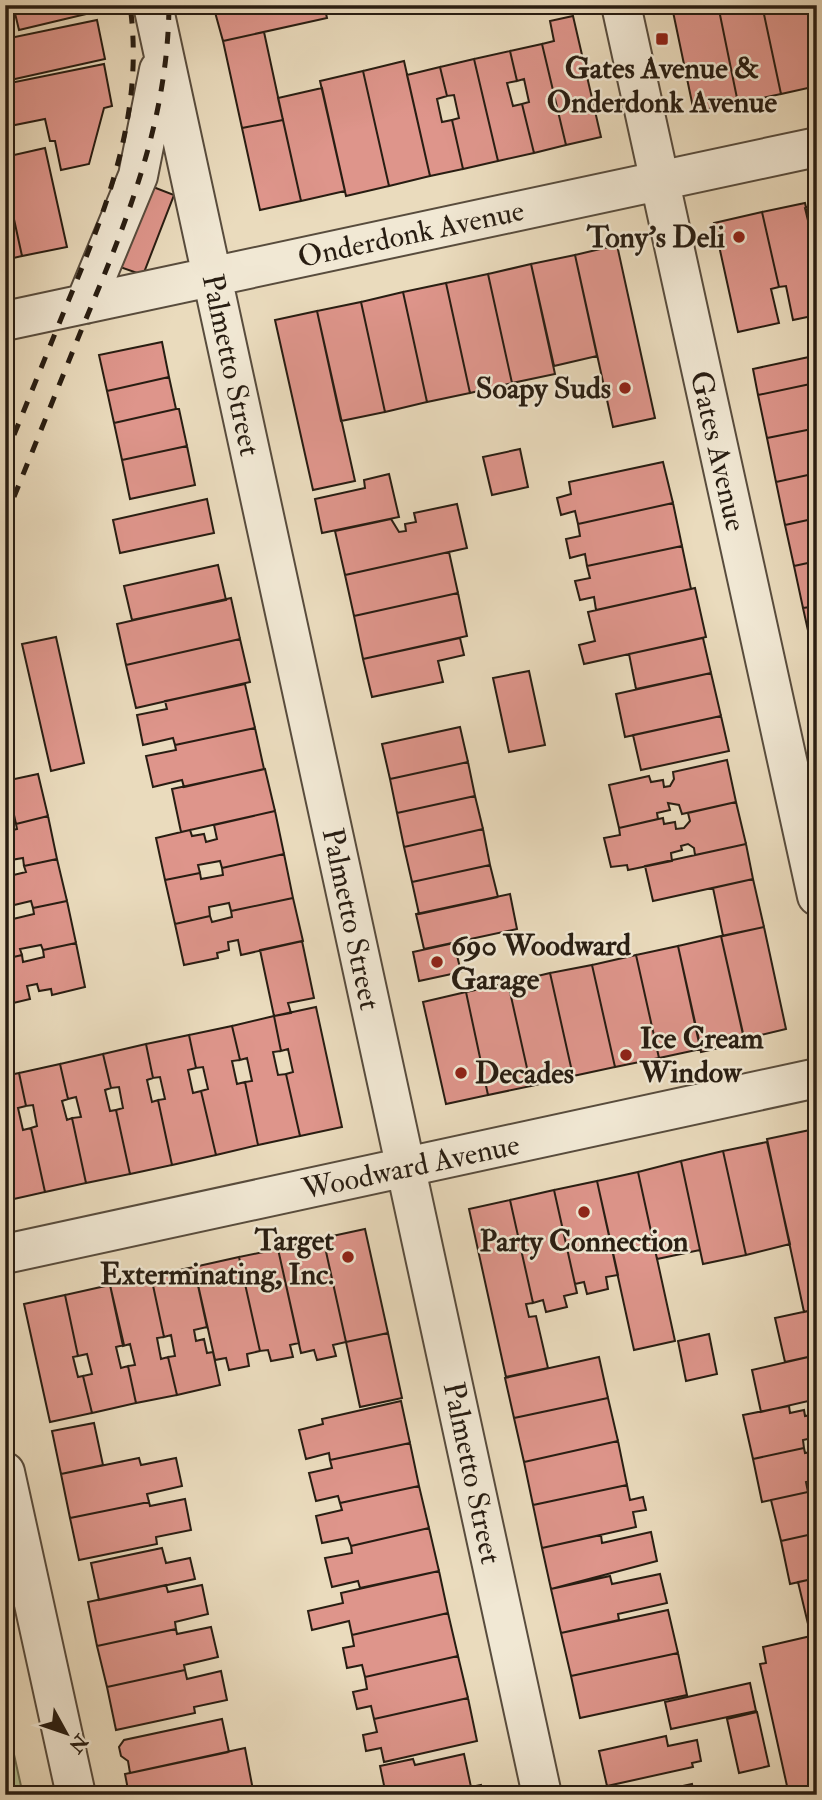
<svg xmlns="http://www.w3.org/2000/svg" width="822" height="1800" font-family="'IM FELL Double Pica',serif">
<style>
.green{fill:#b3c194;stroke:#6e6f53;stroke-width:2}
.building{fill:#de958b;stroke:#281d12;stroke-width:2}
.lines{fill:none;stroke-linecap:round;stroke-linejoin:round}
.minor-casing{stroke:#584c3d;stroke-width:42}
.minor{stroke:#f1e8d4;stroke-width:38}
.rail{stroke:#281d12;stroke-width:5;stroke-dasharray:12 12;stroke-linecap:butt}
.poi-dot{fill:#8f2418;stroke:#f1e8d4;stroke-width:2.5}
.labels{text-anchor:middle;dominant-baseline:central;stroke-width:5;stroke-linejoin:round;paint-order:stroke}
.poi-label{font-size:30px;font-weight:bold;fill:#281d12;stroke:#f1e8d4;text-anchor:end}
.street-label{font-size:30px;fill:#281d12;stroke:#f1e8d4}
</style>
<rect width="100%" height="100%" fill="#eadbbd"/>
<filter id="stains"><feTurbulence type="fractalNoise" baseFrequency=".00286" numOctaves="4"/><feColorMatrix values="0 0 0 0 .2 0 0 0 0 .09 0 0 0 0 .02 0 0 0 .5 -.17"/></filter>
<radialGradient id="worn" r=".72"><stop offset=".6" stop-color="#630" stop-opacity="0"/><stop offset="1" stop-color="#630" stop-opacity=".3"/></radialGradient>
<path class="green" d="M5,1714L23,1795H5Z"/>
<path class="building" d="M13,5H102L103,10L19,30Z
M213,5H324L327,18L223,41Z
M681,5H718L738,103L694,112L672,7Z
M718,5H762L781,94L738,103Z
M762,5H808L817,49V86L781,94Z
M808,5H817V49Z
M573,16L601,137L566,145L542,44L554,41L550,21Z
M97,20L105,59L6,81L5,39Z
M264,32L283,120L242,128L223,41Z
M542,44L566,145L534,153L522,104L529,102L524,79L517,81L510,51Z
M510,51L517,81L507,83L513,106L522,104L534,153L498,161L474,59Z
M474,59L498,161L463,169L452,120L459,118L454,95L447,96L440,67Z
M404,61L430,176L389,186L363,71Z
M104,64L112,106L104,108L89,164L61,170L55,141H50L45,119L5,127V84Z
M440,67L447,96L437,99L442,122L452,120L463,169L430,176L407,75Z
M363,71L389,186L346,196L320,81Z
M322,88L345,191L301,201L278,98Z
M283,120L301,201L260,210L242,128Z
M45,148L67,247L22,256L5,178V157Z
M5,178L22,256L5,260Z
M148,185L174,195L143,275L117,266Z
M805,203L817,258V315L793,320L786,286L779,287L762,212Z
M817,206V258L805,208Z
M762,212L779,287L771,289L779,323L738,332L714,223Z
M617,245L655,418L613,427L575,255Z
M575,255L597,356L554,366L531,264Z
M531,264L555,374L512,383L488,274Z
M488,274L512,383L470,393L446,283Z
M446,283L470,393L427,402L403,292Z
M403,292L427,402L385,412L361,302Z
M361,302L385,412L341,421L317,311Z
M317,311L355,481L313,490L275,320Z
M162,342L169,377L107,391L99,355Z
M809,357L815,383L758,395L753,369Z
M169,377L176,409L114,423L107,391Z
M815,383L817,428L767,438L758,395Z
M176,409H179L187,446L122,460L114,423Z
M817,428V473L776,482L767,438Z
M187,446L195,485L130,499L122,460Z
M520,449L528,487L492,495L483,457Z
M663,462L673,503L578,524L575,511L561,515L557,498L571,494L569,482Z
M817,473V518L785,525L776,482Z
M389,474L399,517L322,533L315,499L365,488L364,480Z
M207,499L214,533L120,553L113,520Z
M673,503L682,546L587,566L585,554L570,558L566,539L580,536L578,524Z
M457,504L467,548L345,575L335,531L391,519L399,532L406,531L405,524L416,522L414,513Z
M817,518V561L794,566L785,525Z
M682,546L691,589L596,610L594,597L580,600L575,581L590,578L587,566Z
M449,552L458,593L354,616L345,575Z
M817,561V606L803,608L794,566Z
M218,565L226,600L132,620L124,586Z
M695,588L706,637L584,664L579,645L595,641L588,612Z
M458,593L467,636L363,659L354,616Z
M231,598L240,639L126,665L117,624Z
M817,606V652L813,653L803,608Z
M56,637L84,763L51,771L22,644Z
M460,638L464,655L438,661L443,682L372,697L363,659Z
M703,638L711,673L636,689L629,654Z
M240,639L250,682L136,708L126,665Z
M529,671L545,745L509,752L493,678Z
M711,673L721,716L625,737L616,694Z
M245,684L255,728L175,745L173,738L143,745L137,715L167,709L165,701Z
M721,716L729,751L641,770L633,735Z
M460,727L468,762L390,779L382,744Z
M255,728L264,769L184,787L182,780L153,787L146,756L176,750L175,745Z
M727,760L736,802L682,814L679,805L668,803L670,810L657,813L658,819L619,828L609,785L649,776L651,782L663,780L664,787L670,786L674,779L673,772Z
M468,762L475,796L397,813L390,779Z
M265,769L275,811L181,832L172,789Z
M38,774L48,816L16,824L14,815L5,817V781Z
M475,796L483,829L404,847L397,813Z
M736,802L746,844L695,855L694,848L688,844L681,846L682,850L671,853L672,861L628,870L627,865L611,867L604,838L620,835L619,828L663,818L664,824L675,822L676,829L684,828L690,821L688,813Z
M275,811L284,854L222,868L220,861L198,865L200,873L165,880L156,838L190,830L192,836L204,834L206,842L217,839L214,825Z
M48,816L57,859L24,866L23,858L5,861V832L17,829L16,824Z
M483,829L490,865L412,882L404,847Z
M746,844L753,879L653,901L645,866Z
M284,854L293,898L231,911L229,903L209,907L210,916L175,924L165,880L200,873L201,879L223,875L222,868Z
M57,859L67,901L33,908L31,901L10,906L12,913L5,914V877L26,872L24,866Z
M490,865L498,897L419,914L412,882Z
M753,879L764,927L723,936L713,888Z
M510,894L517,929L424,949L416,914Z
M293,898L303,941L241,955L238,940L228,942L229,950L217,953L218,958L184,965L175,924L210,916L212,922L232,917L231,911Z
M67,901L76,943L43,950L41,945L20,949L22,955L5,959V914L12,913L13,919L34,914L33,908Z
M764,927L786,1029L744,1039L721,936Z
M721,936L745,1042L701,1052L678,946Z
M302,941L314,998L288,1003L291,1013L274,1016L260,950Z
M76,943L85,987L52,995L51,989L39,991L37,984L27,986L30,999L5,1005V959L22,955L23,962L44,957L43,950Z
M454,943L461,972L419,981L413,952Z
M678,946L701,1049L659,1058L636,955Z
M636,955L659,1058L615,1067L592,965Z
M592,965L615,1067L573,1076L550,973Z
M550,973L573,1076L531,1086L508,983Z
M508,983L531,1086L488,1095L466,992Z
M466,992L488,1095L446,1104L423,1002Z
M316,1007L342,1127L300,1136L286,1074L293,1072L288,1049L281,1051L274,1016Z
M274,1016L281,1051L273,1052L278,1075L286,1074L300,1136L258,1145L245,1082L252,1081L247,1058L240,1060L232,1026Z
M232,1026L240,1060L232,1061L237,1084L245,1082L258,1145L216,1155L201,1091L208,1089L203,1067L196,1068L189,1035Z
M189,1035L196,1068L188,1070L193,1093L201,1091L216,1155L172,1165L158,1100L165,1099L160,1077L153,1078L146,1044Z
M146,1044L153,1078L147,1080L152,1102L158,1100L172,1165L130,1174L116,1110L123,1108L119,1087L111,1088L103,1054Z
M103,1054L111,1088L105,1090L110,1111L116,1110L130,1174L86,1183L72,1118L81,1117L76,1097L68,1099L60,1064Z
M60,1064L68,1099L62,1101L67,1120L72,1118L86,1183L45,1192L31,1128L37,1126L33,1105L26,1106L19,1073Z
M19,1073L26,1106L18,1108L23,1130L31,1128L45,1192L5,1201V1076Z
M810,1130L817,1160V1309L804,1312L767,1139Z
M767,1142L790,1244L746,1255L723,1151Z
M723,1151L746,1255L703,1264L681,1161Z
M681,1161L700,1250L657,1259L638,1172Z
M638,1172L675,1341L634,1350L597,1181Z
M597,1181L618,1275L606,1277L608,1289L587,1294L584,1282L575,1284L554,1190Z
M554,1190L577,1293L564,1296L567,1307L546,1312L543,1300L533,1303L510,1200Z
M510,1200L533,1303L526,1304L529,1317L536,1316L548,1368L506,1377L469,1209Z
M365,1229L388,1333L346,1342L323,1238Z
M323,1238L346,1342L333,1345L336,1356L317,1360L314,1350L301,1353L278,1249Z
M278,1249L299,1343L290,1345L293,1357L271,1361L268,1350L260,1351L239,1257Z
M239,1257L260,1351L247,1354L249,1366L229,1370L226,1358L215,1360L194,1267Z
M194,1267L207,1327L194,1330L196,1341L204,1339L207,1353L213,1352L220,1385L177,1395L168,1357L175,1356L171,1335L164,1337L151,1276Z
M151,1276L164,1337L157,1338L161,1359L168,1357L177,1395L136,1403L128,1366L135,1365L130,1344L123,1346L110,1285Z
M110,1285L124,1345L116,1347L121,1368L128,1366L136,1403L92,1413L83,1376L92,1374L87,1354L78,1356L65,1295Z
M65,1295L78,1356L73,1357L78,1377L83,1376L92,1413L50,1422L24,1304Z
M817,1309V1355L785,1362L775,1318Z
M388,1333L402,1398L360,1407L346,1342Z
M709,1334L717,1374L686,1381L678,1341Z
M817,1355V1399L761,1412L752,1370Z
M599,1357L608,1398L514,1418L505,1378Z
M608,1398L618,1441L524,1462L514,1418Z
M817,1399V1437L803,1440L804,1448L753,1459L743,1415L789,1406L790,1413L804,1410L805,1416L811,1415L815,1408L814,1400Z
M401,1401L410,1443L330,1460L329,1453L306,1459L299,1430L323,1424L322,1419Z
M94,1423L103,1465L61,1474L52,1431Z
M618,1441L627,1485L533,1505L524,1462Z
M410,1443L419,1486L340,1503L338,1496L316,1501L309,1473L332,1468L330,1460Z
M804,1448L805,1453L817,1451V1480L806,1482L808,1492L762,1502L753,1459Z
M139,1458L141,1465L176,1458L182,1486L147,1494L149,1502L70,1518L61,1474Z
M627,1485L630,1500L643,1497L646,1510L633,1512L636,1527L542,1548L533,1505Z
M419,1486L429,1528L351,1546L348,1538L322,1543L316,1516L342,1510L340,1503Z
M817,1490V1533L781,1541L771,1500Z
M185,1499L191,1530L156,1537L157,1544L79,1560L70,1518L149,1502L150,1506Z
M429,1528L439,1571L360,1588L358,1581L332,1587L325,1558L352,1553L351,1546Z
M651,1532L657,1561L551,1589L542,1548L601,1535L602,1543Z
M817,1533V1578L790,1584L781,1541Z
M162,1548L166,1563L190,1558L195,1579L99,1600L91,1563Z
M439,1571L448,1613L352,1635L349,1621L312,1630L308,1611L343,1603L341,1593Z
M660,1574L667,1603L618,1614L619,1620L561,1633L551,1589L610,1576L612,1584Z
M817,1578V1623L808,1624L798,1582Z
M166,1585L168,1592L202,1585L208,1614L175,1622L176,1629L97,1646L88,1602Z
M668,1610L678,1653L571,1676L561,1633Z
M448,1613L458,1656L365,1677L362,1665L347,1668L343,1648L354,1646L352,1635Z
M211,1627L218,1657L184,1665L185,1670L107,1687L97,1646L176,1629L177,1634Z
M811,1636L817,1652V1795H789L760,1664L766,1663L763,1647Z
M678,1653L687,1695L580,1718L571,1676Z
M458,1656L468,1698L374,1719L371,1706L357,1709L353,1692L367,1689L365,1677Z
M185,1670L187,1679L221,1671L227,1700L194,1707L195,1713L116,1730L107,1687Z
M750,1683L756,1711L671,1729L665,1702Z
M468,1698L477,1741L384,1762L381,1748L366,1751L363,1735L377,1732L374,1719Z
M757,1712L769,1766L739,1773L727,1719Z
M222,1719L229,1752L130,1773L128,1761L121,1756L119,1747L124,1740Z
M666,1736L668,1746L697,1740L701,1761L692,1763L693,1767L607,1786L599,1751Z
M245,1748L253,1790L230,1795H218L217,1790L195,1795H129L125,1774Z
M464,1754L471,1787L436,1795H386L380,1766L413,1759L415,1765Z
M692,1784L694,1795H642Z
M481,1785L483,1795H436L471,1787Z"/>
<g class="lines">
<defs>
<path id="minor" d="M153,5L542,1795
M621,5L817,896
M85,304L138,176L159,70
M5,321L817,147
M5,1254L817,1078
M5,1472L76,1795"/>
</defs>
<use href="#minor" class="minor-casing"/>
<use href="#minor" class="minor"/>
<path class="rail" d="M5,457C25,408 45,358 65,309C106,210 145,114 130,5
M5,519C31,455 57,390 83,326C127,221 168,121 169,5"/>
</g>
<g class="poi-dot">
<rect x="655" y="32" width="14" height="14" rx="3.5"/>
<circle cx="739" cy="237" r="7"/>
<circle cx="625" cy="388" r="7"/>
<circle cx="437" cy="962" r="7"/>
<circle cx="626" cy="1055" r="7"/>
<circle cx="461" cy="1073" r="7"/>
<circle cx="584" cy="1212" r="7"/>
<circle cx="348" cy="1257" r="7"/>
</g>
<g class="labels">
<g class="poi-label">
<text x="662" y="68" text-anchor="middle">Gates Avenue &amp;<tspan x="662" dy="34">Onderdonk Avenue</tspan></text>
<text x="725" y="237">Tony's Deli</text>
<text x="611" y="388">Soapy Suds</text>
<text x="451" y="945" text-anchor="start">690 Woodward<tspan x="451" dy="34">Garage</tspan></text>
<text x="640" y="1038" text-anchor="start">Ice Cream<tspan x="640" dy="34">Window</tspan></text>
<text x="475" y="1073" text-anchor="start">Decades</text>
<text x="334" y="1240">Target<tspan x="334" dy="34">Exterminating, Inc.</tspan></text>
<text x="584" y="1241" text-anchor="middle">Party Connection</text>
</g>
<g class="street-label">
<text transform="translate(411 234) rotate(-12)">Onderdonk Avenue</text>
<text transform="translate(231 365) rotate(78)">Palmetto Street</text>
<text transform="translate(718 451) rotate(77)">Gates Avenue</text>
<text transform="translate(351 919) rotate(78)">Palmetto Street</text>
<text transform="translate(411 1167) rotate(-12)">Woodward Avenue</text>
<text transform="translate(472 1473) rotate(78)">Palmetto Street</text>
</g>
</g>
<rect width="822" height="1800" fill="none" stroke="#eadbbd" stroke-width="28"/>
<rect x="7" y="7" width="808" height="1786" fill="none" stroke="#281d12" stroke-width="3.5"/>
<rect x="14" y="14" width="794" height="1772" fill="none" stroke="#281d12" stroke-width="2"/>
<g transform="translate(66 1733) rotate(130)" stroke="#f1e8d4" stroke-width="5" paint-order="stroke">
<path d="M0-5L12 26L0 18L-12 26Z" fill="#281d12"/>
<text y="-10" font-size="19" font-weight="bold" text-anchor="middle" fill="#281d12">N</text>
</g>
<rect width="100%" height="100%" filter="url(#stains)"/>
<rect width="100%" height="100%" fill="url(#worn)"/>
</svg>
